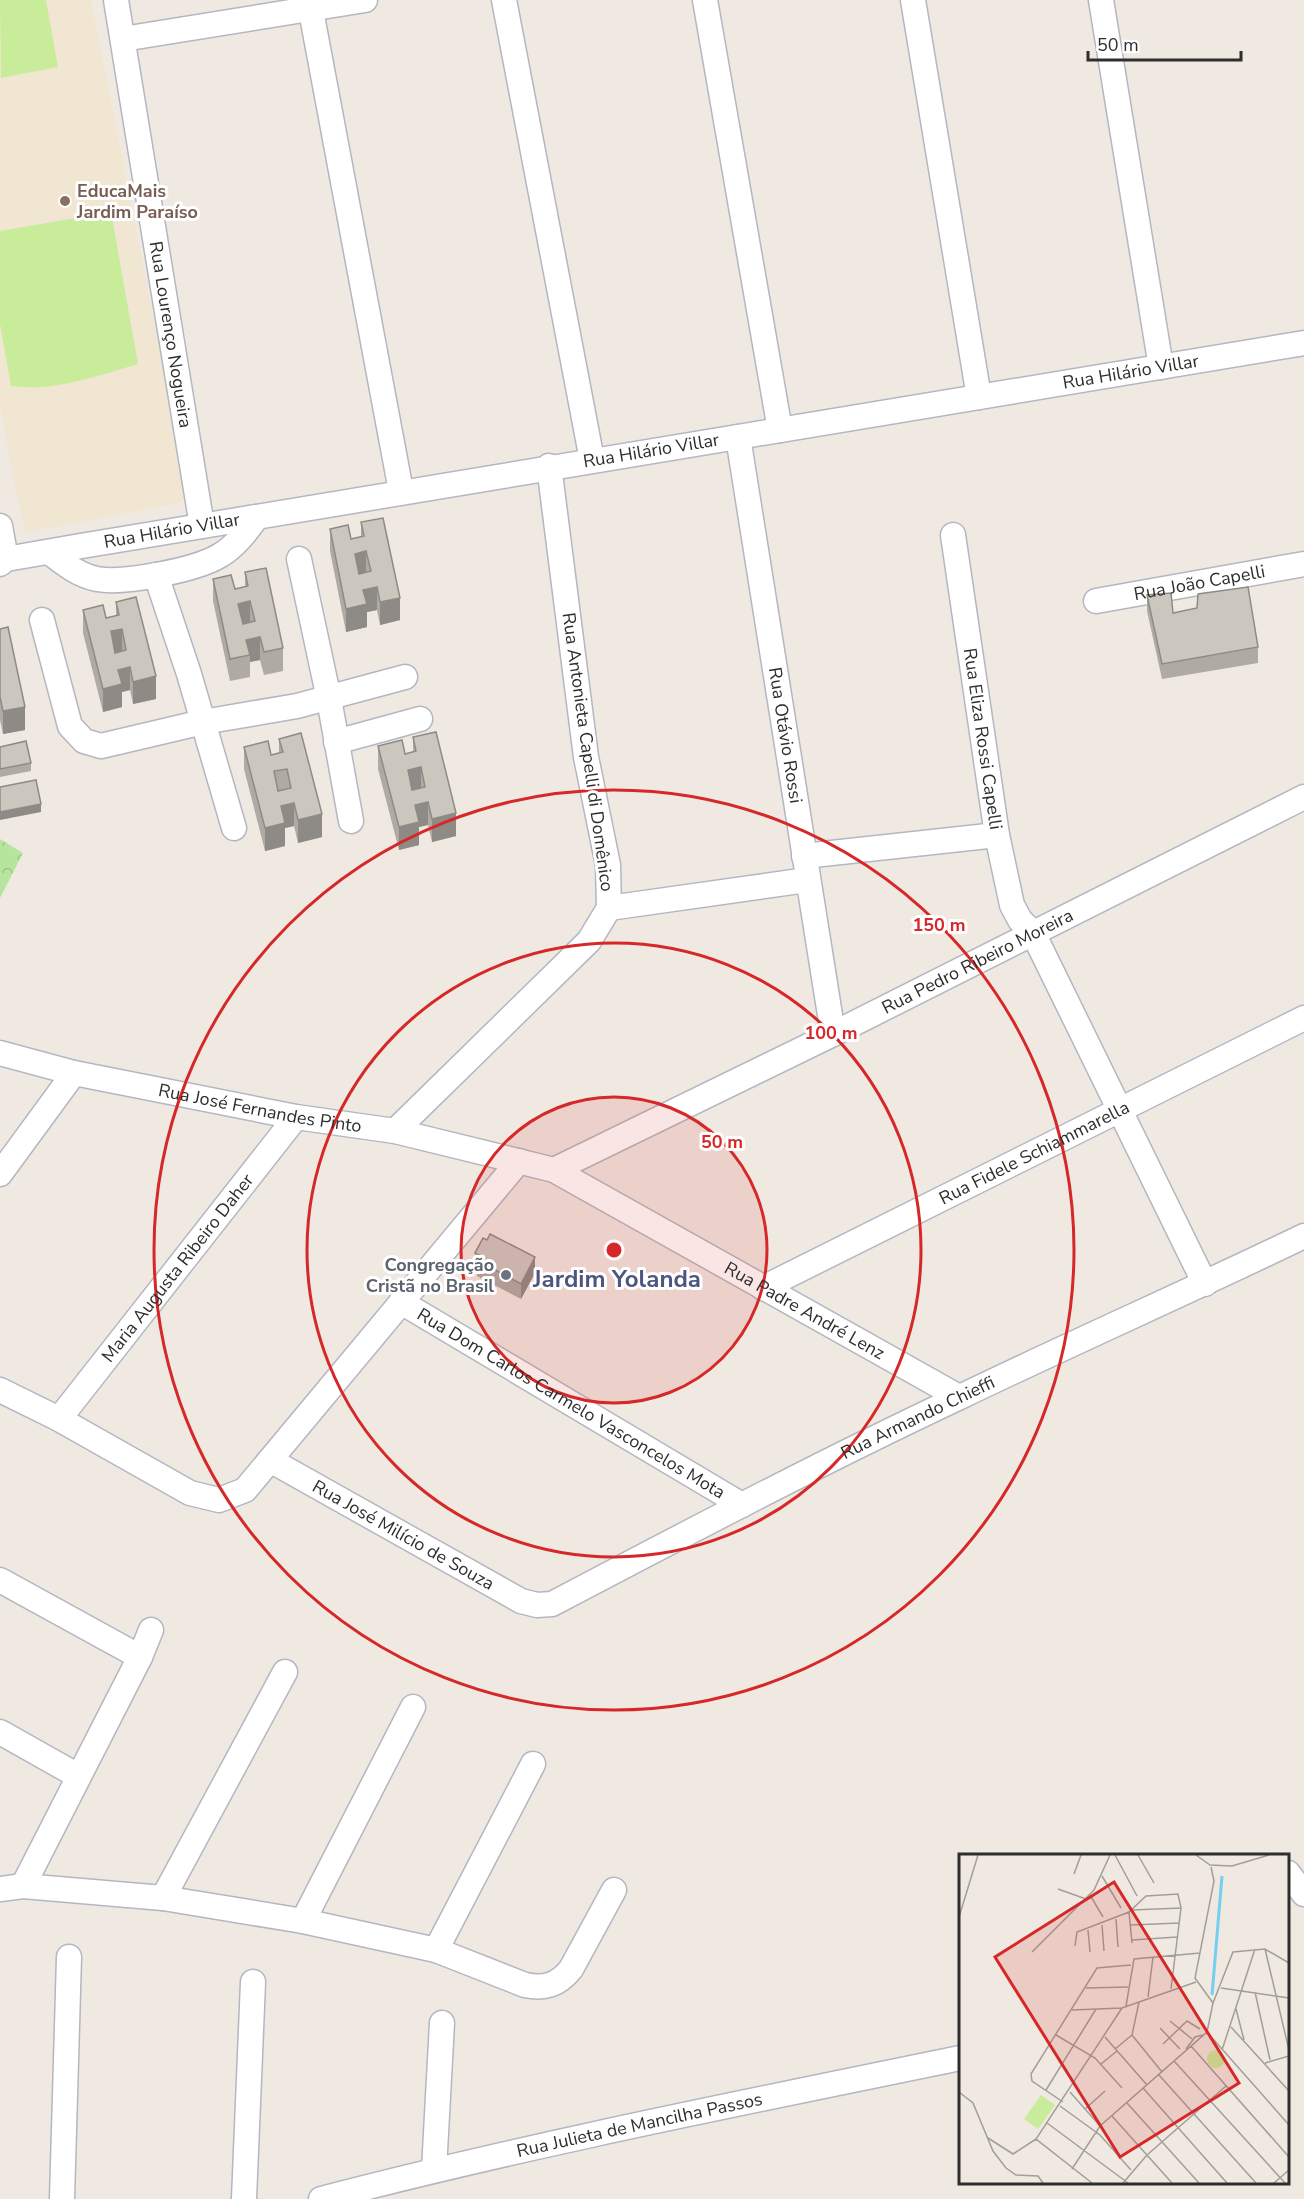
<svg xmlns="http://www.w3.org/2000/svg" width="1304" height="2199" font-family="'Nunito Sans',sans-serif">
<style>
.education{fill:#f0e6d1}
.park{fill:url(#park-crowns)}
.pitch{fill:#c9ec9a}
.lines{fill:none;stroke-linecap:round;stroke-linejoin:round}
.minor-casing{stroke:#b4b7c1;stroke-width:27}
.minor{stroke:#fff;stroke-width:24}
.wall{fill:#afaba4}
.shaded-wall{fill:#8e8b86}
.building{fill:#cbc7bf;stroke:#8e8b86;stroke-width:1.5;fill-rule:evenodd}
.ring{fill:none;stroke:#d62828;stroke-width:3}
.education-dot{fill:#8d6e63;stroke:#fff;stroke-width:2}
.worship-dot{fill:#6b7280;stroke:#fff;stroke-width:2}
.labels{text-anchor:middle;dominant-baseline:central;stroke-width:6;stroke-linejoin:round;paint-order:stroke}
.education-label{font-size:18px;font-weight:bold;fill:#785e54;stroke:#fff;text-anchor:start}
.street-label{font-size:18px;fill:#2e2e2e;stroke:#fff}
.worship-label{font-size:18px;font-weight:bold;fill:#5b616d;stroke:#fff;text-anchor:end}
.district-label{font-size:24px;font-weight:bold;fill:#4d5680;stroke:#fff}
.inset-river{fill:none;stroke:#75cff0;stroke-width:3}
.inset-road{fill:none;stroke:#a29e99;stroke-width:1.5}
.view{fill:#d62828;fill-opacity:0.15;stroke:#d62828;stroke-width:3}
.inset-edge{fill:none;stroke:#2e2e2e;stroke-width:3}
.centre{fill:#d62828;stroke:#fff;stroke-width:3}
.ring-label{font-size:18px;text-anchor:middle;font-weight:bold;fill:#d62828;stroke:#fff;stroke-width:6;stroke-linejoin:round;paint-order:stroke}
</style>
<defs>
<pattern id="park-crowns" width="20" height="18" patternUnits="userSpaceOnUse" patternTransform="scale(1.5)"><rect width="20" height="18" fill="#b6e59e"/><path d="M2 6a3 3 0 1 1 6 0M12 15a3 3 0 1 1 6 0" fill="none" stroke="#9dc588"/></pattern>
</defs>
<rect width="100%" height="100%" fill="#efe9e1"/>
<path class="education" d="M0,0H91L189,501L26,532L13,477L0,402Z"/>
<path class="park" d="M0,839L23,853L0,898Z"/>
<path class="pitch" d="M0,0H46L58,67L1,78Z
M111,212L138,364C96,376 55,392 11,386L0,324V231Z"/>
<g class="lines">
<defs>
<g id="minor">
<path id="s1" d="M116,0L202,526"/>
<path d="M309,0L401,491"/>
<path d="M504,0L592,460"/>
<path d="M705,0L780,430"/>
<path d="M913,0L979,397"/>
<path d="M1101,0L1161,367"/>
<path d="M123,39L365,0"/>
<path id="s2" d="M738,437L833,1034"/>
<path d="M0,526L6,559"/>
<path id="s3" d="M953,535L997,835L1012,905L1020,920L1033,933L1205,1284"/>
<path d="M49,552C63,563 78,575 97,579C124,584 195,570 219,556C235,547 246,532 257,517"/>
<path d="M299,559L329,699L351,821"/>
<path id="s4" d="M0,564L6,559C438,484 871,415 1304,343"/>
<path d="M156,575L189,674L234,828"/>
<path id="s5" d="M1096,601L1304,564"/>
<path d="M42,620L70,726L84,741L101,746L203,722L297,706L405,677"/>
<path d="M336,742L420,719"/>
<path d="M804,856L997,835"/>
<path d="M609,908L807,880"/>
<path id="s6" d="M0,1053L74,1073L296,1117L395,1131L554,1170L959,1397"/>
<path d="M395,1131L589,941L609,908L608,865L586,757L549,466"/>
<path id="s7" d="M554,1170L833,1034L1304,797"/>
<path d="M0,1174L74,1073"/>
<path id="s8" d="M763,1288L1304,1018"/>
<path id="s9" d="M401,1302L742,1505"/>
<path d="M0,1390L59,1419L190,1493L219,1500L245,1490L519,1161"/>
<path id="s10" d="M59,1419L296,1117"/>
<path id="s11" d="M270,1460L521,1601L537,1605L552,1604C687,1533 822,1462 960,1397C1074,1342 1190,1291 1304,1236"/>
<path d="M0,1580L140,1657"/>
<path d="M0,1732L78,1776"/>
<path d="M1288,1873L1304,1894"/>
<path d="M23,1886L140,1657L151,1630"/>
<path d="M0,1889L23,1886L163,1898L303,1921L436,1950L525,1985C545,1989 558,1985 571,1969L614,1890"/>
<path d="M163,1898L285,1672"/>
<path d="M303,1921L413,1707"/>
<path d="M436,1950L533,1764"/>
<path d="M434,2170L442,2023"/>
<path d="M62,2199L69,1957"/>
<path d="M244,2199L253,1982"/>
<path id="s12" d="M321,2199C532,2144 747,2102 960,2058"/>
</g>
</defs>
<use href="#minor" class="minor-casing"/>
<use href="#minor" class="minor"/>
</g>
<path class="wall" d="M361,522L400,620L380,625L377,610L367,612V627L346,632L330,551V529L351,539L361,537Z
M245,572L283,648V671L264,675L260,660L250,662V677L230,681L213,601V579L235,589L245,587Z
M1147,595L1173,613L1258,647V663L1162,679L1147,611Z
M116,602L156,699L133,704L130,690L122,692V707L103,712L83,633V610L106,618L116,616Z
M0,629L25,730L3,734L0,720Z
M413,737L456,836L432,842L428,825L419,827V845L399,850L378,769V746L405,754L413,752Z
M279,739L322,837L298,843L294,826L285,828V846L265,851L244,769V747L271,755L279,753Z
M0,747L31,763V771L0,777Z
M475,1253L535,1273L521,1299L477,1276V1269L475,1268Z"/>
<path class="shaded-wall" d="M366,551V574L355,577V554Z
M377,587V610L367,612V627L346,632V609L363,590Z
M400,598V620L380,625V602Z
M250,601V624L238,627V604Z
M122,629V652L111,654V631Z
M260,637V660L250,662V655L246,640Z
M130,667V690L122,692V707L103,712V689L118,670Z
M156,676V699L133,704V682Z
M25,707V730L3,734V711Z
M421,767V790L408,793V770Z
M428,802V825L419,827V845L399,850V827L415,805Z
M294,803V826L285,828V846L265,851V828L281,806Z
M41,804V812L0,820V812Z
M456,813V836L432,842V819Z
M322,814V837L298,843V820Z
M535,1257V1273L521,1299V1284Z"/>
<path class="building" d="M383,518L400,598L380,602L377,587L363,590L367,604L346,609L330,529L348,525L351,539L364,536L361,522ZM366,551L371,571L359,574L355,554Z
M266,568L283,648L264,652L260,637L246,640L250,655L230,659L213,579L231,575L235,589L248,586L245,572ZM250,601L255,621L243,624L238,604Z
M1248,587L1258,647L1162,664L1147,595L1171,593L1173,613L1197,608L1198,594Z
M136,597L156,676L133,682L130,667L118,670L122,684L103,689L83,610L103,605L106,618L119,615L116,602ZM122,629L126,650L115,653L111,631Z
M8,627L25,707L3,711L0,697V629Z
M436,732L456,813L432,819L428,802L415,805L419,822L399,827L378,746L402,740L405,754L416,751L413,737ZM421,767L425,787L412,790L408,770Z
M301,733L322,814L298,820L294,803L281,806L285,823L265,828L244,747L268,741L271,755L283,752L279,739ZM287,769L291,788L278,791L274,771Z
M26,741L31,763L0,769V747Z
M36,780L41,804L0,812V787Z
M490,1234L535,1257L521,1284L477,1260L479,1255L475,1253L483,1238L487,1240Z"/>
<circle cx="614" cy="1250" r="153" fill="#d62828" fill-opacity=".12"/>
<g class="ring">
<circle cx="614" cy="1250" r="153"/>
<circle cx="614" cy="1250" r="307"/>
<circle cx="614" cy="1250" r="460"/>
</g>
<circle class="education-dot" cx="65" cy="201" r="6"/>
<circle class="worship-dot" cx="506" cy="1275" r="6"/>
<g class="labels">
<g class="education-label">
<text x="77" y="191">EducaMais<tspan x="77" dy="21">Jardim Paraíso</tspan></text>
</g>
<g class="street-label">
<text stroke="none"><textPath href="#s1" startOffset="339">Rua Lourenço Nogueira</textPath></text>
<text stroke="none"><textPath href="#s4" startOffset="1148">Rua Hilário Villar</textPath></text>
<text stroke="none"><textPath href="#s4" startOffset="662">Rua Hilário Villar</textPath></text>
<text stroke="none"><textPath href="#s4" startOffset="176">Rua Hilário Villar</textPath></text>
<text stroke="none"><textPath href="#s5" startOffset="105">Rua João Capelli</textPath></text>
<text stroke="none"><textPath href="#s2" startOffset="302">Rua Otávio Rossi</textPath></text>
<text stroke="none"><textPath href="#s3" startOffset="206">Rua Eliza Rossi Capelli</textPath></text>
<text transform="translate(588 752) rotate(82)">Rua Antonieta Capelli di Domênico</text>
<text stroke="none"><textPath href="#s7" startOffset="472">Rua Pedro Ribeiro Moreira</textPath></text>
<text stroke="none"><textPath href="#s6" startOffset="266">Rua José Fernandes Pinto</textPath></text>
<text stroke="none"><textPath href="#s8" startOffset="303">Rua Fidele Schiammarella</textPath></text>
<text stroke="none"><textPath href="#s10" startOffset="192">Maria Augusta Ribeiro Daher</textPath></text>
<text stroke="none"><textPath href="#s6" startOffset="854">Rua Padre André Lenz</textPath></text>
<text stroke="none"><textPath href="#s9" startOffset="198">Rua Dom Carlos Carmelo Vasconcelos Mota</textPath></text>
<text stroke="none"><textPath href="#s11" startOffset="730">Rua Armando Chieffi</textPath></text>
<text stroke="none"><textPath href="#s11" startOffset="153">Rua José Milício de Souza</textPath></text>
<text stroke="none"><textPath href="#s12" startOffset="327">Rua Julieta de Mancilha Passos</textPath></text>
</g>
<g class="worship-label">
<text x="494" y="1265">Congregação<tspan x="494" dy="21">Cristã no Brasil</tspan></text>
</g>
<g class="district-label">
<text x="617" y="1279">Jardim Yolanda</text>
</g>
</g>
<g transform="translate(959 1854)">
<rect width="330" height="330" fill="#efe9e1"/>
<path d="M248 205a9 9 0 1 1 18 0a9 9 0 1 1-18 0ZM82,241L96,251L79,275L65,265Z" fill="#c9ec9a"/>
<path class="inset-river" d="M253,141L263,22"/>
<path class="inset-road" d="M156,1L178,42M179,1L195,29M237,1L251,11L273,12L310,1M252,13L255,27L236,124L254,149M115,20L122,1M143,22L162,54M99,35L127,45M131,41L144,63M173,56L222,54M170,58L173,89M0,63L19,1M157,65L159,93M143,71L145,97M172,71L220,69M129,76L131,98M173,86L218,83M116,92L118,78L170,58L187,42L219,40L222,54L212,135M306,95L330,196M73,98L135,36L151,1M127,134L169,133M262,134L330,144M296,138L311,206M189,143L194,103M180,148L173,181L203,218M167,152L175,105L241,99M277,155L285,186M113,156L163,154L237,128M211,167L233,185M272,173L330,237M201,174L221,195M248,178L330,271M97,181L136,204L163,234M146,183L188,231M204,190L228,167L241,175M232,192L330,303M156,195L173,181M227,195L236,183L244,181M263,196L296,95M215,207L326,329M306,209L330,202M142,210L158,197M200,221L297,329M184,234L268,329M87,236L137,155M0,238L14,249L34,297L47,314L57,321L79,322L84,329M111,238L141,272M104,248L73,227L72,220L138,114L172,111M168,249L240,329M101,252L141,281L172,316M126,255L146,237M153,262L213,329M88,269L169,329M29,284L54,300L77,285M113,315L141,272L248,178L254,149L274,98L306,95L330,109M133,329L77,285L163,154M164,329L188,301L267,232M315,329L330,316"/>
<path class="view" d="M155,28L280,229L161,303L36,103Z"/>
<rect width="330" height="330" class="inset-edge"/>
</g>
<circle cx="614" cy="1250" r="9" class="centre"/>
<g class="ring-label">
<text x="939" y="931">150 m</text>
<text x="831" y="1039">100 m</text>
<text x="722" y="1148">50 m</text>
</g>
<path d="M1088 51v9h153v-9" fill="none" stroke="#2e2e2e" stroke-width="3"/>
<text x="1097" y="51" font-size="18" fill="#2e2e2e" stroke="#ffffff" stroke-width="4.5" paint-order="stroke">50 m</text>
</svg>
